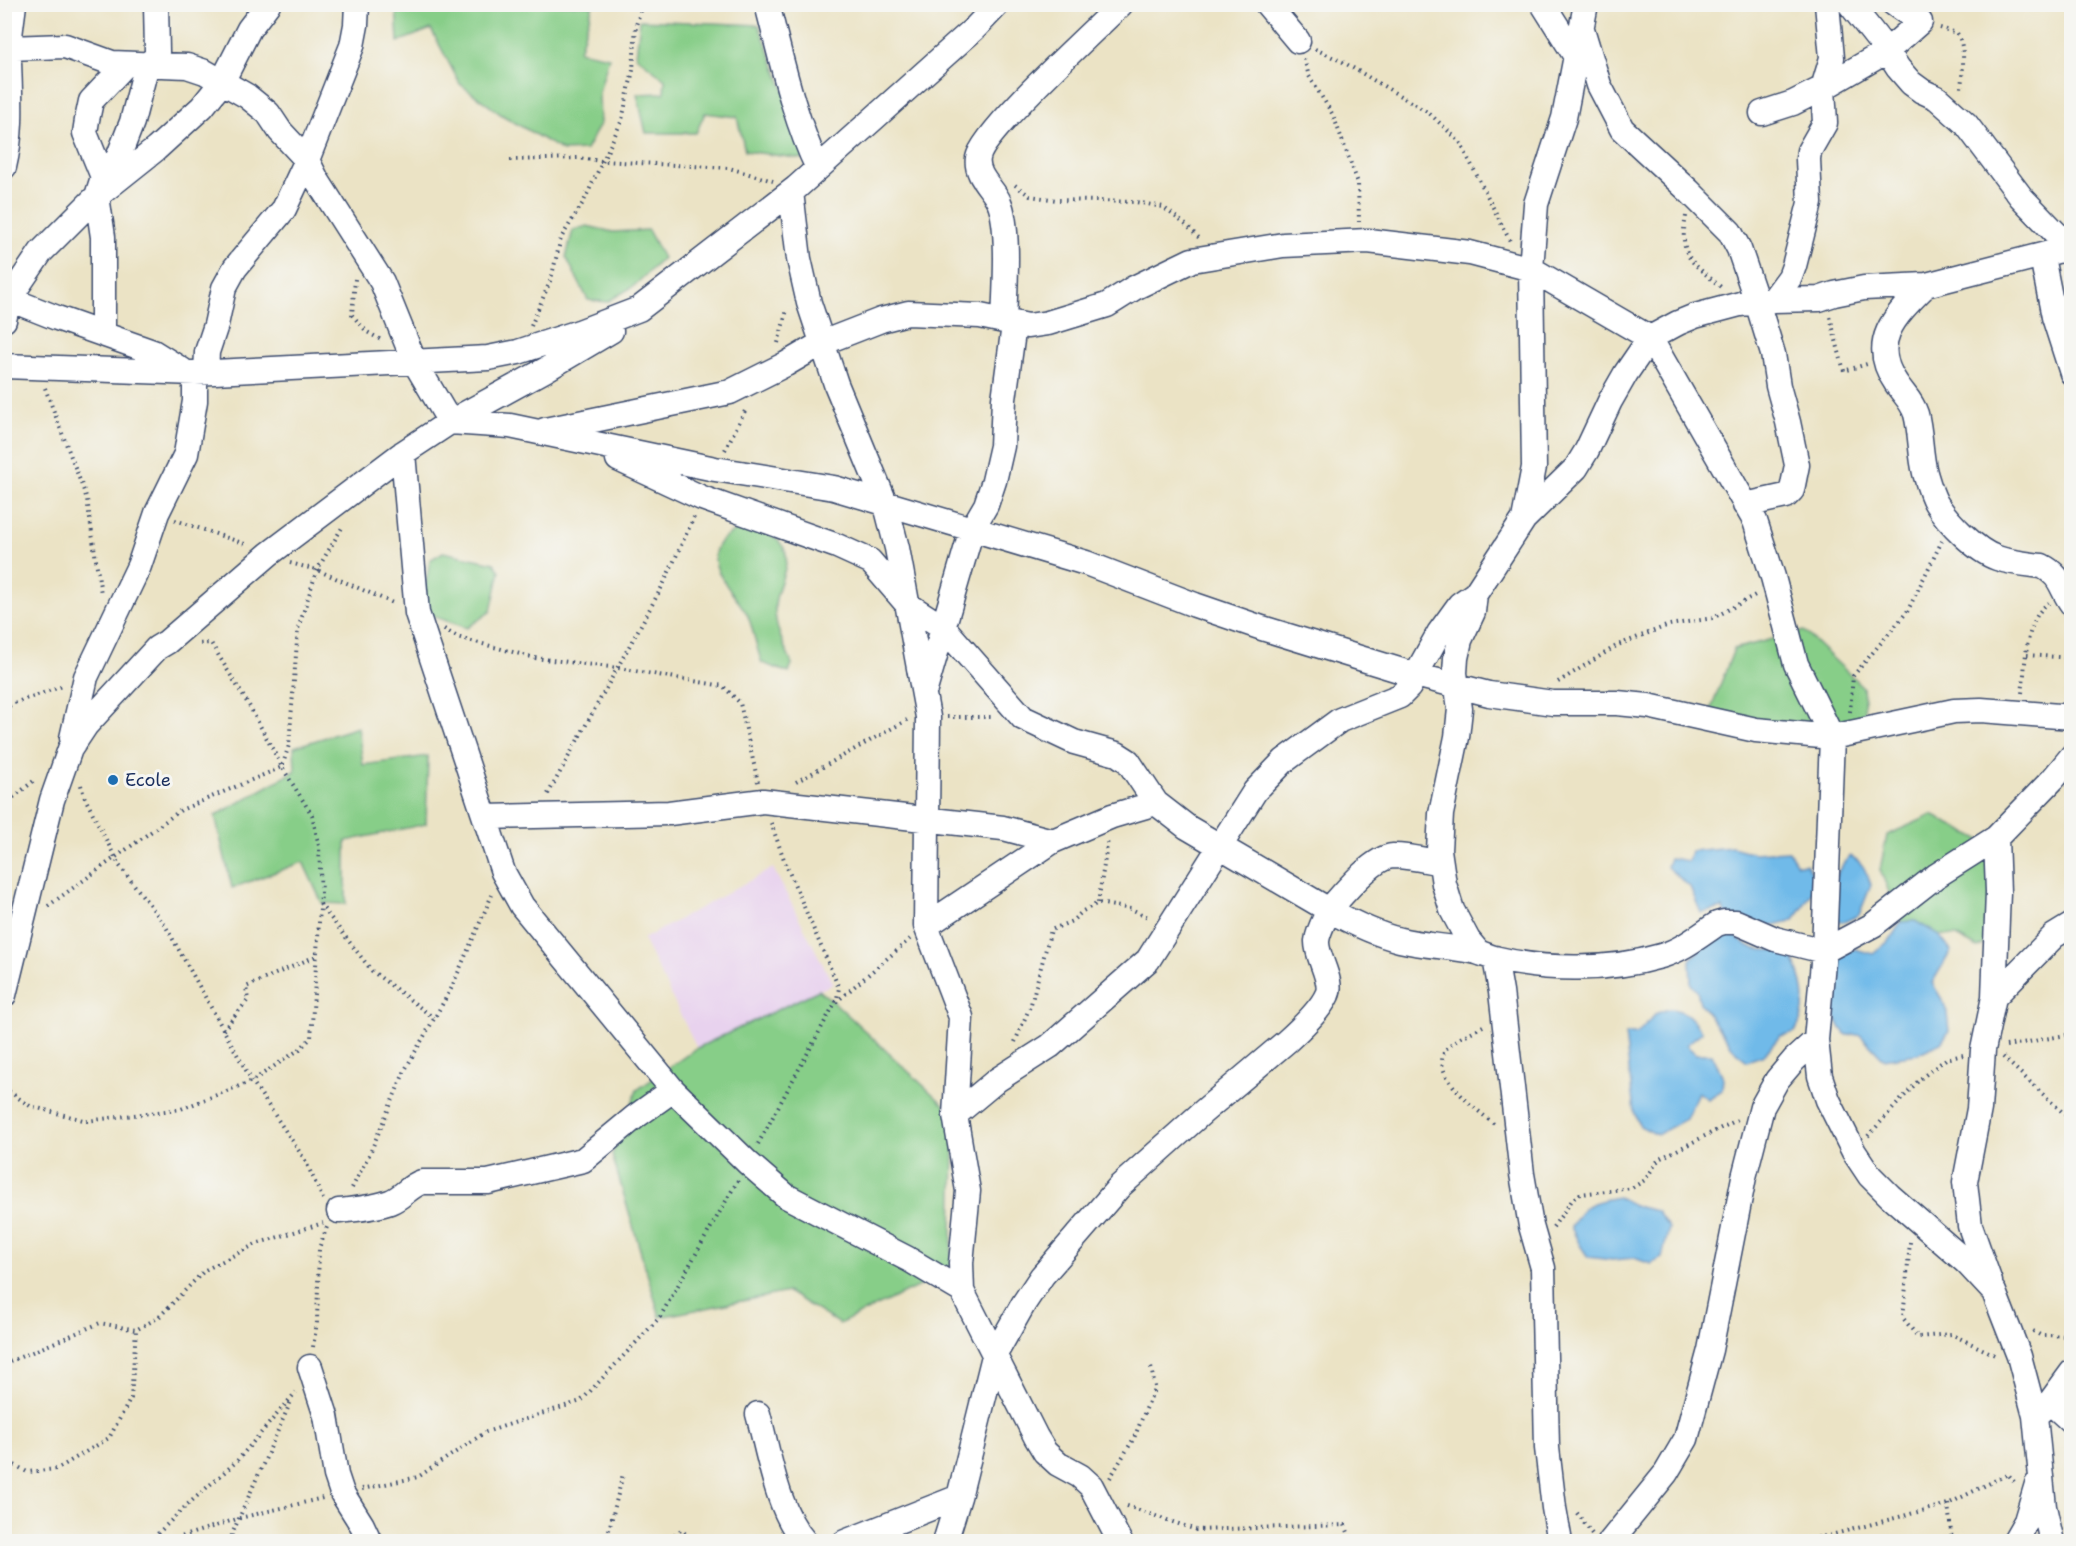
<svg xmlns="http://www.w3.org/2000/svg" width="2076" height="1546" font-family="'Shantell Sans',sans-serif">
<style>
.built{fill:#e8d2ee}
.green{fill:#87ce88;stroke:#517e73;stroke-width:1.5}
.water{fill:#70bae9;stroke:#4674a4;stroke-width:1.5}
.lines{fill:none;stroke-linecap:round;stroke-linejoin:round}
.minor-casing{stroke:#3a4a6d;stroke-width:27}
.path{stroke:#3a4a6d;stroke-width:4;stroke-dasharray:1.5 4.5;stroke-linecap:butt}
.minor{stroke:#fff;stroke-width:24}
.poi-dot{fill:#1f6fb2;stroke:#f6f6f2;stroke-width:2}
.labels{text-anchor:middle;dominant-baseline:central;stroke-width:6;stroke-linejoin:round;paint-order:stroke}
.poi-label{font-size:18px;fill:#1b2f5e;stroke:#f6f6f2;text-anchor:start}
</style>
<rect width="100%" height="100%" fill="#f6f6f2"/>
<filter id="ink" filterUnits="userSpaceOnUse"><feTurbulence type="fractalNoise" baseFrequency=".0167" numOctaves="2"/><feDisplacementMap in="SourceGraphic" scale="12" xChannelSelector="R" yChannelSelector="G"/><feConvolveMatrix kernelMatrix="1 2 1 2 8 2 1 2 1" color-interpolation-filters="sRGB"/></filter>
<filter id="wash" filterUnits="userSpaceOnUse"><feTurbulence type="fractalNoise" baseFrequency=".008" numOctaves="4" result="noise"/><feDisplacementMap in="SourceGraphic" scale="24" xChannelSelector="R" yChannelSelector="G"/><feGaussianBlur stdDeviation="1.35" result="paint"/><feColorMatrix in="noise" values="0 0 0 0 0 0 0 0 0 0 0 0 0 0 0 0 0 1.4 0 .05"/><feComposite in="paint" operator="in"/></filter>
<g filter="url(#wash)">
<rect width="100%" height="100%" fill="#ebe3c5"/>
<path class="built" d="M773,868L833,984L697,1048L643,939Z"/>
<path class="green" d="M396,5H593L579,51L609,57L599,92L600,124L586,150L563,151L502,115L460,84L431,29L398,42Z
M640,20L759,25L793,113L804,159L745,151L737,117L705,113L696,133H646L637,94L664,93L665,79L636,56Z
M587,226L613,232L648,230L663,258L634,286L607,302L588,300L566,257L573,230Z
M744,525C756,527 764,529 774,537C801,557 776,580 775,606C774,626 784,646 792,664L789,673L762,663C756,648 753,627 747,614C737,596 700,564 721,541C727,535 737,530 744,525Z
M443,552L494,563L500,571L491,611L467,628L421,612L430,560Z
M1804,631L1863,687L1866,729L1708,717L1734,649Z
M358,727L363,765L428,756L426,824L346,841V904L322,903L303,862L232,888L215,816L295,771L294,747Z
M1932,815L1987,843L1996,935L1978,948L1956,936L1939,935L1915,921L1901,922L1880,870L1887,835Z
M819,990L835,1003L955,1115L951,1271L839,1324L788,1292L660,1317L612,1155L637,1090L697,1048Z"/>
<path class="water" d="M1732,847L1754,853L1789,851L1797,864H1806L1815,876V888L1794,920L1770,926L1725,914L1723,908L1701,913L1690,887L1667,867L1670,858L1688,861L1691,851Z
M1850,856C1864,862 1866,872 1871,885L1859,915L1844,922L1837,921C1824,901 1833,872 1850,856Z
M1915,921L1939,935L1951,951L1932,983L1946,1006L1949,1031L1941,1043L1917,1054L1883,1059L1860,1035H1846C1827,1014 1829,980 1833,954L1855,949L1873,954L1890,940L1901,922Z
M1727,929C1752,951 1755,952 1788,949C1803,974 1811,1006 1795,1032L1780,1036L1764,1055L1747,1061L1736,1052L1700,1003L1697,991L1691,984L1690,960L1713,935Z
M1668,1009C1687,1010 1691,1017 1702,1032L1686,1045L1696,1054H1712L1723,1077L1722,1090L1708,1099L1698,1092L1686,1119L1657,1135L1640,1126L1634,1112L1625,1034H1637L1655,1014Z
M1618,1197L1635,1206L1657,1211L1669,1228L1662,1258L1651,1264L1634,1258L1612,1260L1588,1257L1580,1245L1571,1227C1584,1202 1592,1202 1618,1197Z"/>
</g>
<g filter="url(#ink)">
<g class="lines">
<defs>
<path id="minor" d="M357,4L356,25L352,46L307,160L317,180L382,282L414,361L450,422L510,426L715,469L834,488L1086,563L1195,605L1262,628L1415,675L1489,694L1553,703H1617L1648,706L1756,730L1832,737L1824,951L1775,939L1736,922H1724L1717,924C1699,936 1682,950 1661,956C1610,971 1546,971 1494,958C1488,956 1483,954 1477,952C1451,946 1425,946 1400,940C1375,934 1351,922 1329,910C1325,919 1318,931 1317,941C1316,957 1334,981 1327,995C1321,1009 1298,1031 1287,1041L1204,1111L1120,1186L1042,1276L1024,1303L994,1356L959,1497L945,1542
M767,4C781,58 794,119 818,168
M1267,4L1298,41
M1543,4L1575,55
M1850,4L1887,51L1898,68L1911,83L1922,91L1937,98L1966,124L2021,197L2072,250
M1582,29L1599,85L1622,129L1689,191L1730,232L1739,249L1757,302L1773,354L1778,386L1788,422L1797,465L1792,490L1786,496L1745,505
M9,48L65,46L112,63L187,66L205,72L247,96L268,113L280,131L307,160L284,209L235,268L224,288L216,325L207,352L206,372
M1762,113L1793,103L1823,88L1887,51L1920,22L1894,4
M4,167C13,129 10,99 9,60C8,42 12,23 14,4
M103,177L85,133L87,120L91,101L126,64
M791,192L799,259L809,303L836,384L886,505L897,548L928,717L926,926L961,1017L955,1115L968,1191L961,1263L962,1291L1036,1437L1045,1452L1058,1464L1080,1476L1091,1486L1120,1542
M2042,257L2054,317L2072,373
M1926,285C1897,314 1867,341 1896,383C1903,394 1912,401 1916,414C1921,433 1920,453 1925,473C1928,483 1931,494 1936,503C1947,521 1976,551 1997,558C2011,563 2027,564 2042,566C2062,576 2060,588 2072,604
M4,297L57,318L153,352L182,370
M1773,300L1790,277L1794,266L1810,203L1808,159L1809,151L1825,123L1823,88L1832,58L1827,4
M4,320L9,299L41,252L97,196L103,177L118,158L132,122L147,64L155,59L157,52L156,4
M1004,321C1005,292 1010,227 999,202C993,188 975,176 978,158C982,132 1096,29 1121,4
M103,334V237L97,196L156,149L202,107L222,82L249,29L268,4
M4,366L195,373L488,358L518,352L579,332L639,309L796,188L975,28L998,4
M545,430L730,392L786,364L822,343L881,320L908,313L980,316L1028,326L1048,323L1107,305L1134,288L1192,260L1283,245L1368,241L1470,253L1531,269L1650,338L1755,521L1773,577L1796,664L1832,737L1954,711L1981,710L2072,717
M403,453L417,613L503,872L522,906L673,1090L748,1163L786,1196L908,1259L962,1291
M618,459L702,498L837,546L870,561L907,604L944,628L1023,718L1074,742L1117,754L1128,761L1156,803L1187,827L1329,910C1342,895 1373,857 1393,856C1409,856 1425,860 1441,863
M1524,519L1576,468L1587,450L1610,401L1626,373L1650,338L1678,323L1695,316L1740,304L1773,300L1819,299L1834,294L1864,288L1926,285L2069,248
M925,690L972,529L986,505L994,481L1002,446L1004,399L1014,325
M72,738L86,677L139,566L157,513L186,454L195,401V373
M486,817L669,813L763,801L1003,828L1053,841
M926,926L1053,841L1112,816L1156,803
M1478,952L1468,940L1452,910L1444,884L1439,850L1441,814L1457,737L1460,709L1455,673L1456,658L1460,640L1473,612L1475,594L1524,519L1534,467L1531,269L1536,204L1564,118L1586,4
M1495,958L1501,992L1522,1174L1531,1226L1543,1268L1547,1448L1554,1508L1560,1542
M4,995L52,800L70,749L86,725L157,648L167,642L269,554L403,453L450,422L545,370L611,331
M1994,997L2054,936L2072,925
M955,1115L997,1080L1050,1046L1148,960L1255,791L1284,761L1340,720L1400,696L1409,687L1439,633L1460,604L1473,595
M339,1211C355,1209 374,1208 390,1202C403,1197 409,1186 422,1182H488L583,1160L635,1117L673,1090
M1990,1282L1970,1226L1965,1182L1979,1109L1983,1050L1994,997L1998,892L1996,838
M310,1367L326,1416L336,1475L342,1493L362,1525L370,1542
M2050,1402L2072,1422
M758,1414C769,1454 777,1511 805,1542
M2035,1416L2050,1402L2072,1372
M845,1542L959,1497
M1610,1542L1666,1473L1686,1439L1710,1350L1744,1177L1762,1107L1777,1080L1794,1060L1816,1040
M2014,1542L2026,1521L2037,1484
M2052,1542L2044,1507L2035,1416L2019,1356L1994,1292L1967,1263L1890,1196L1870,1176L1854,1152L1828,1100L1820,1076L1816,1040L1824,951L1873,925L1936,876L1996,838L2053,779L2072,756"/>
</defs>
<use href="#minor" class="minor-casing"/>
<path class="path" d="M1940,28L1957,33C1967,50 1962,71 1961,90
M1315,49L1343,62L1429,113L1460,142L1510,241
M1304,59L1309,76L1333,115L1358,183L1359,222
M510,160L578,158L602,161L729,168L773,181
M1015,185L1030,196L1057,200L1136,202L1163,207L1186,225L1199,238
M1686,216C1678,258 1692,262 1722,288
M355,279L352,315L367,332L383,341
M1830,317L1844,371L1867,364
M531,326L551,279L561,238L584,201L622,120L633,70L636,25L643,4
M778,343L787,310
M45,388L87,499L101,594
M725,450L746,409
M175,520L248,545
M290,563L317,570L395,604
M444,629L457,637L535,658L618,668L723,686L740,703L758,782
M2027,655L2072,658
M1558,682L1618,645L1669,625L1713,618L1757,594
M2022,693C2026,665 2024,619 2049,603
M4,709L14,703L63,686
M1850,712L1853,676L1907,612L1942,541
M947,717H994
M796,782L907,720
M81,785L84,796L119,865L165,925L252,1081L305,1160L323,1199
M548,794L664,583L694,517
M4,805L36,779
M771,823L786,865L839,988L836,1003
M1098,903L1108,839
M320,904L372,971L434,1018
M48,906L181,810L282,767L289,745L298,629L317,570L343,526
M1483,1026C1474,1031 1453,1040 1447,1048C1426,1073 1478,1110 1495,1125
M223,1030L248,1000L246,987L316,956
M1015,1042L1031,1004L1051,930L1072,921L1083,911L1098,903L1131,909L1150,918
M2006,1046L2072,1034
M2003,1057L2072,1121
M4,1088L30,1106L87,1121L181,1109L252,1081L300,1049L311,1038L321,894L319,846L312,815L282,767L250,707L211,643L197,644
M1868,1136L1920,1079L1946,1059L1963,1055
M758,1144L835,1003L910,939
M352,1188L370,1153L406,1068L451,989L492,895
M1553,1227L1573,1199L1580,1194L1632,1188L1645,1180L1659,1159L1737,1120
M1910,1242L1903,1318L1918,1337L1951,1334L1995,1355
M2033,1331L2040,1335L2072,1336
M313,1347L317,1322L319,1248L327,1227
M4,1364L100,1323L136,1330L159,1317L205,1270L256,1244L323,1223
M4,1459L27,1472L57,1469L109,1438L131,1398L136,1330
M1110,1478L1134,1438L1155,1387L1151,1367
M362,1489L418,1477L486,1432L581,1401L660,1317L738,1180
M1948,1504L1952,1542
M1127,1506L1196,1530L1345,1525L1352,1542
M1577,1513L1592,1534
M149,1542L187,1505L236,1462L296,1392
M165,1542L240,1518L323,1498
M231,1542L232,1534L292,1399
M606,1542L623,1474
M665,1542L681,1530L695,1542
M1794,1542L1831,1535L1948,1504L2008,1474L2016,1484"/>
<use href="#minor" class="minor"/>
</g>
</g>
<circle class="poi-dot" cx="113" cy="780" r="6"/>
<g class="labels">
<g class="poi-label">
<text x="125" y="780">Ecole</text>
</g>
</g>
<rect width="2076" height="1546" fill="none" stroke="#f6f6f2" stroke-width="24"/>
</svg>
